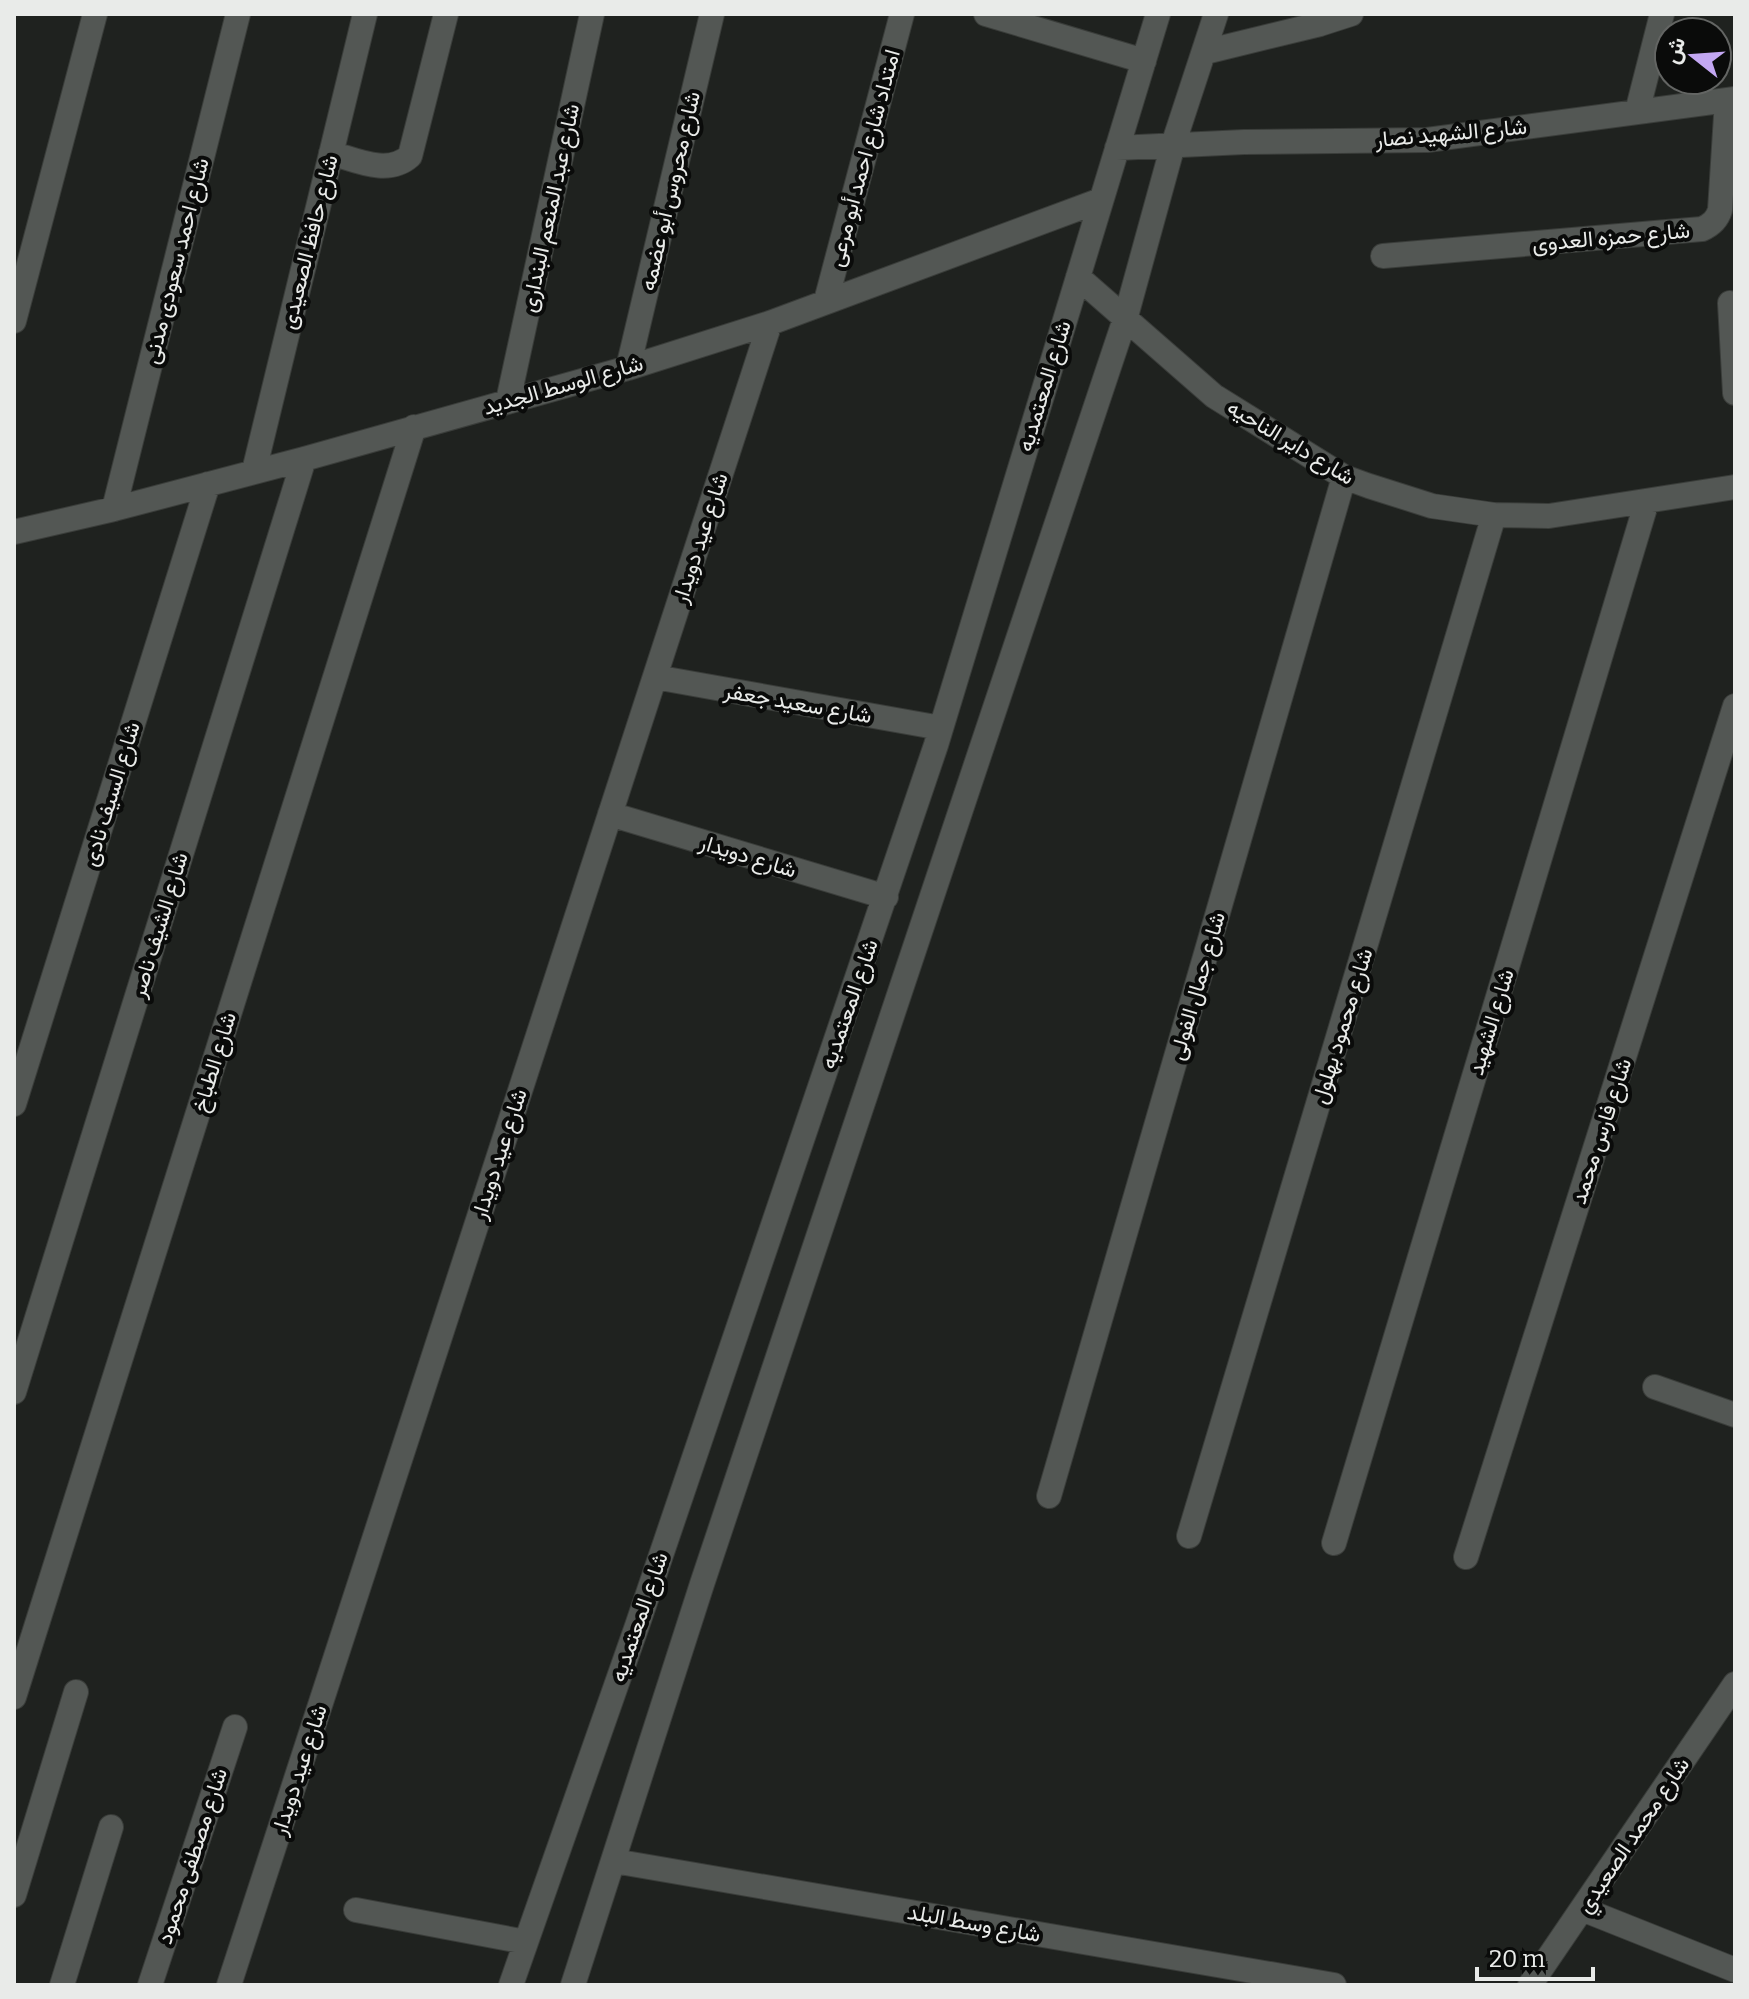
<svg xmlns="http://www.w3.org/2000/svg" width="1749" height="1999" font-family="Bitter,Vazirmatn,serif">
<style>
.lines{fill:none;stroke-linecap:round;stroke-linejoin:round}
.minor-casing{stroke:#3a3d3a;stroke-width:26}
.minor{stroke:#535754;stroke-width:24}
.labels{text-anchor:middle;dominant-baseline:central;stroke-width:8;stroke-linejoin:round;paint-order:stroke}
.street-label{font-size:22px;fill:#e9ebe9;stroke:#0a0b0a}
</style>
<rect width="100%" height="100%" fill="#1f221f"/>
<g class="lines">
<defs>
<path id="minor" d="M986,14L1144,61
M1205,52L1320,24L1351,14
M1637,112L1662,14
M1117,148L1244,142L1427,140L1735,99
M331,153C356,160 388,176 410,156L446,14
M1383,256L1702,229C1711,225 1717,220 1720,210L1727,100
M1078,277L1214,396L1344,477L1369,486L1432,506L1494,515L1549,516L1735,487
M826,301L902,14
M1730,303L1735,393
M14,321L95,14
M628,368L712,14
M508,401L592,14
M254,471L365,14
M114,509L238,14
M14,532L114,509L304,459L628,368L770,323L1101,200
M655,677L941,728
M610,814L886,897
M14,1104L208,484
M1655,1387L1735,1415
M14,1392L304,459
M1049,1496L1344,477
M1189,1536L1494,515
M1334,1543L1647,501
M1466,1557L1735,706
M14,1697L414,427
M614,1861L1334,1985
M14,1895L76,1692
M1582,1909L1735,1970
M356,1910L526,1942
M62,1985L111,1827
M150,1985L235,1727
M229,1985L770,323
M511,1985L637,1626L936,745L1158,14
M573,1985L702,1584L1126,316L1173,145L1216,14
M1530,1985L1735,1684"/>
</defs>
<use href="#minor" class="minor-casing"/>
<use href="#minor" class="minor"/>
</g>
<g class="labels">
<g class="street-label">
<text transform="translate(1451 133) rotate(-5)">شارع الشهيد نصار</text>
<text transform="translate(864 158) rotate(-75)">امتداد شارع احمد أبو مرعى</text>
<text transform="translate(670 191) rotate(-77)">شارع محروس أبو عضمه</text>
<text transform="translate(550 208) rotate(-78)">شارع عبد المنعم البندارى</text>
<text transform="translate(1611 237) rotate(-5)">شارع حمزه العدوى</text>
<text transform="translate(309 242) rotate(-76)">شارع حافظ الصعيدى</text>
<text transform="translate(176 261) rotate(-76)">شارع احمد سعودى مدنى</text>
<text transform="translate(563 385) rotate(-16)">شارع الوسط الجديد</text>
<text transform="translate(1044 386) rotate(-73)">شارع المعتمديه</text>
<text transform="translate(1291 442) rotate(31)">شارع داير الناحيه</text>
<text transform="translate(700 538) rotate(-72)">شارع عيد دويدار</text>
<text transform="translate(798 703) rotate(10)">شارع سعيد جعفر</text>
<text transform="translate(111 794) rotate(-73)">شارع السيف نادى</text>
<text transform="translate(748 856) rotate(17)">شارع دويدار</text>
<text transform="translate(159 925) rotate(-73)">شارع الشيف ناصر</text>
<text transform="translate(1197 986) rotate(-74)">شارع جمال الفولى</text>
<text transform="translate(849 1004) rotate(-71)">شارع المعتمديه</text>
<text transform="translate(1491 1022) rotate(-73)">شارع الشهيد</text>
<text transform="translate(1342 1026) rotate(-73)">شارع محمود بهلول</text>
<text transform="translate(214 1062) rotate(-73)">شارع الطباخ</text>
<text transform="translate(1601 1131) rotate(-72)">شارع فارس محمد</text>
<text transform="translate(499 1154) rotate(-72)">شارع عيد دويدار</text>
<text transform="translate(639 1617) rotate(-71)">شارع المعتمديه</text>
<text transform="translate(299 1770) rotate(-72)">شارع عيد دويدار</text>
<text transform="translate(1633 1835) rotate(-56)">شارع محمد الصعيدي</text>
<text transform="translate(192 1856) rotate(-72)">شارع مصطفى محمود</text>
<text transform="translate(974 1923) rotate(10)">شارع وسط البلد</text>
</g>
</g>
<rect width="1749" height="1999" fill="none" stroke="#e9ebe9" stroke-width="32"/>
<g transform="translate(1693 56) rotate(287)"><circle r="38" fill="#0a0b0a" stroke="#636563" stroke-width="2"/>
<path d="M0-6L14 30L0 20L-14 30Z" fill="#c3a7f2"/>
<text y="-12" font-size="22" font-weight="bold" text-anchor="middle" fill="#e9ebe9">ش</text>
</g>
<path d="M1477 1967v12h116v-12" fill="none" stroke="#e9ebe9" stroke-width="4"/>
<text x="1489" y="1967" font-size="24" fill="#e9ebe9" stroke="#0a0b0a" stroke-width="6" paint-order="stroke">20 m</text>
</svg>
